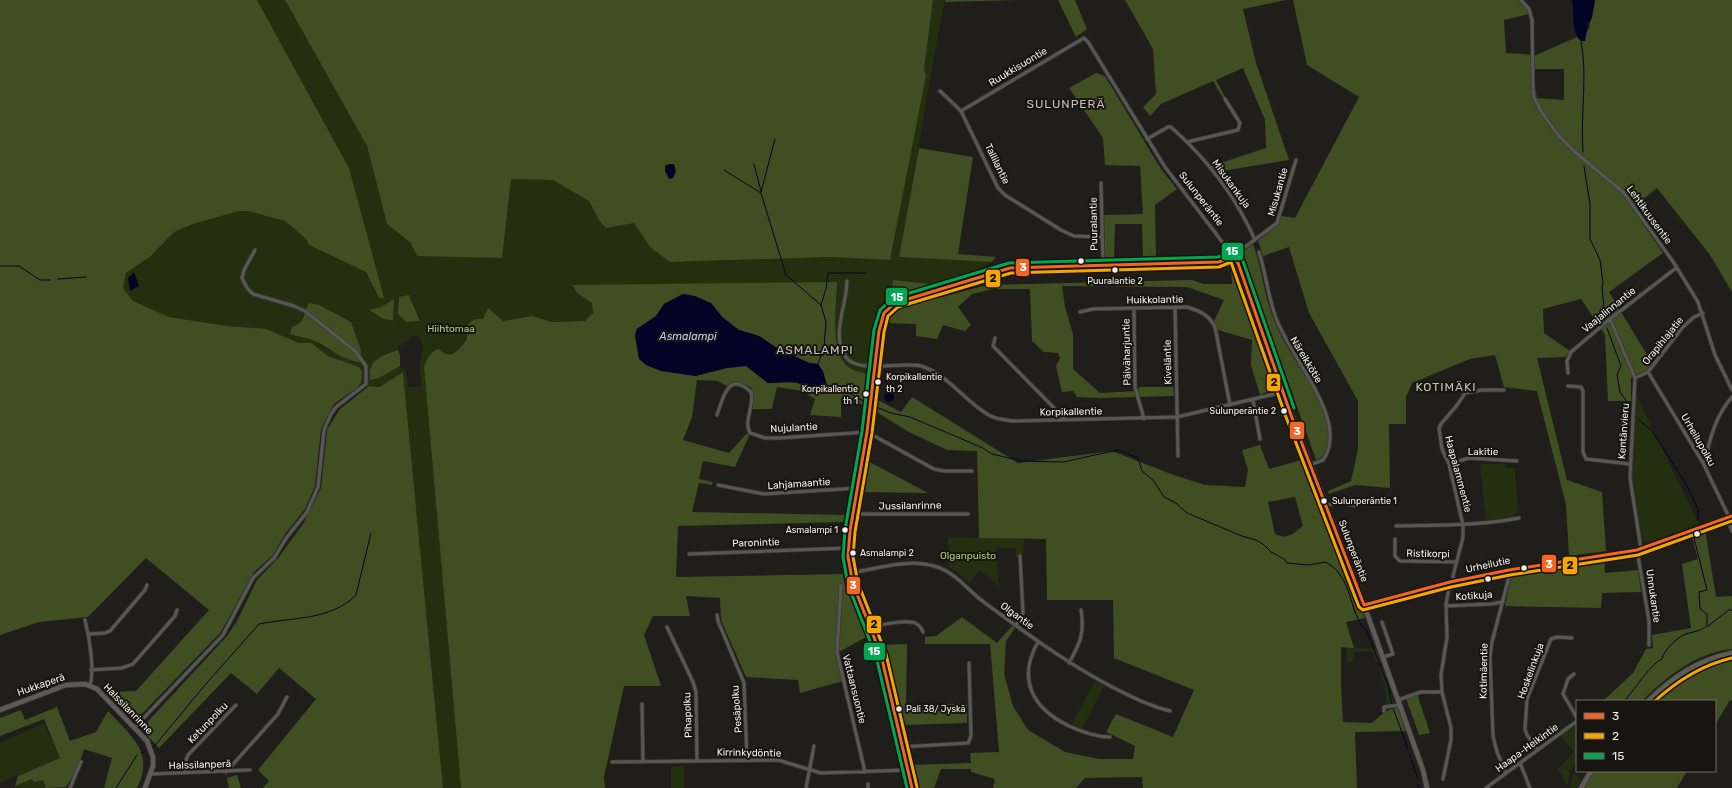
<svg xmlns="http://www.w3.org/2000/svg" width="1732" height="788" font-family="Rubik,sans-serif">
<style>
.green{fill:#242f0f;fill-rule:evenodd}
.forest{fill:#3f4f21;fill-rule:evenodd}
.water{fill:#030425}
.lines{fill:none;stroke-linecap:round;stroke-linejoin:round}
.stream{stroke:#030425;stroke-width:1}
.street-casing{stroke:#3b3a37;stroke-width:4.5}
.secondary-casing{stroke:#3b3a37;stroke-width:6}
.street{stroke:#585754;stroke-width:3}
.secondary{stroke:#5e5b56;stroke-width:4.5}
.bus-1-casing{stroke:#181510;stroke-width:6}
.bus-2-casing{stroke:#181510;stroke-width:6}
.bus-3-casing{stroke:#181510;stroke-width:6}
.bus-1{stroke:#f26522;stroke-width:3}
.bus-2{stroke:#f7a600;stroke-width:3}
.bus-3{stroke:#00a651;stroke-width:3}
.bus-dot{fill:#f0efeb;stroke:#181510;stroke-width:1.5}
.labels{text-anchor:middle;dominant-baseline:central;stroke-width:4;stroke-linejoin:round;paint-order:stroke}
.bus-label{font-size:9px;fill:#f0efeb;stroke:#181510;text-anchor:start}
.street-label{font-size:10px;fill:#f0efeb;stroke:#181510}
.park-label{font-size:10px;fill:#accb7b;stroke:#181510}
.water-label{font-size:11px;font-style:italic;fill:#b3cbf7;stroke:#181510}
.quarter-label{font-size:12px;letter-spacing:1px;fill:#c5c2ba;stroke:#181510}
.line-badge{stroke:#181510;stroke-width:1.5}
.badge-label{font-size:11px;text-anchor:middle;font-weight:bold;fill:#fff}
.pale-badge-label{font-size:11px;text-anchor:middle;font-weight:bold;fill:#111}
</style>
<rect width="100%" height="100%" fill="#1f1e1b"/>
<path class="green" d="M257,0H285L367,146L387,224L411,243L417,256L511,179L553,180L589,201L599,220L634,222L636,226L684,262L830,257L890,260L926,76L924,69L933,0H945C928,85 915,171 899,257L992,262L975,272L930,284L893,281L891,297L882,303L876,311L867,374C862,372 854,371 850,368C828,354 837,305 837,282L711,303L577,293L592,303L593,313L585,321L552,322L532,316L503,321L468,359L427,360L424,367L461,788H443L403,372C387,380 381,392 361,383L362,372L359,367L328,356L311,343H299L278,334L169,317L133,301L123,288L126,273L151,256L170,236L176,231L193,224L239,211H247L285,221L306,239L309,245L366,272L379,298L349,168ZM399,297L411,298L420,321L406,322L398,314ZM394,299L393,321L382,318L369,310L381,307ZM306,307L336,315L351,322L361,350L330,351L316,342L290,334L292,327C303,323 304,318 306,307ZM410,336H418C427,347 420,352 420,365C420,372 421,380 421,387H408L406,370L400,366L374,381L387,354L398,350V347L411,338Z
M1636,395L1699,524L1646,543L1642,541L1631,478Z
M1480,464H1504L1507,468H1515L1518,512L1512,517L1486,520Z
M948,537L1024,539L1023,557H1016V548H996L999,587L980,570L969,583L959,573L949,567Z
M1346,647L1376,649L1381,661L1378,663L1376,662L1374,654L1370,651L1354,652L1353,661L1347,664Z
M1380,666H1382L1394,704L1389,705L1386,702L1385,686L1379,668Z
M1095,681L1104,686L1082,729L1072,724Z
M44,723L60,758L0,783V743Z
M1577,723V760L1571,771L1567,785L1558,769L1574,752L1560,735Z
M684,766V788H671V767Z
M1573,773L1582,780L1576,788H1570Z
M32,779L43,780L46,788H16L15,786Z"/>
<path class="forest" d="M0,0H257L349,168L384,298H379L366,272L309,245L306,239L285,221L247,211H239L193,224L176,231L170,236L151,256L126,273L123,288L133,301L169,317L227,326L266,329L299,343H311L328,356L359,367L362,372L361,383L357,388L334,404L321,429L315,486L305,509L285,534L273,555L254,572L221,632L136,720L108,692L136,691L209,610L146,558L88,617L39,622L0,635Z
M285,0H933L924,69L926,76L890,260L830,257L670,262L650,247L634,223L606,228L599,220L589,201L553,180L511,179L502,258L417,256L411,243L387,224L367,146Z
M945,0H1022L945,2Z
M1058,0H1075L1087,29L1076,37Z
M1125,0H1286L1243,9L1256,63L1289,160L1216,172L1211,166L1266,148L1265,120L1243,68L1216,80L1225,97L1223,98L1213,81L1161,104L1150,116L1143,107L1156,94L1153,49Z
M1293,0H1522L1533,13L1504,20L1506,53L1536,55L1577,37L1581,41L1589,28L1595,0H1732V292L1710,255L1657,188L1632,208L1663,253L1609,292L1652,363L1647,371L1631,378V401H1608L1605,335L1581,299L1543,309L1544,333L1570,351L1566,357L1537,358L1567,480L1602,492L1606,551L1569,556L1566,505L1537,391L1504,387L1495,355L1470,359L1412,383L1406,397V424H1389L1390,488L1355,485L1329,494L1328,491L1351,481L1358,449V401L1309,313L1289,247L1263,256L1258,241L1279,223L1281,216L1295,218L1359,97L1307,65ZM1535,69H1564V100L1537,98L1535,87Z
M1096,73L1105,76L1161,169L1177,189L1155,205L1156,258H1143L1142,224H1115L1114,259H1105L1104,215L1143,214L1140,166L1105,165L1103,138L1069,88Z
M919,148L973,157L958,254L996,257L992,262L899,257Z
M1253,244C1262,268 1264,296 1274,320C1287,353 1313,381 1325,414C1330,428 1333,454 1316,460L1245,261L1241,253Z
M1232,262L1236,264L1278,387L1260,395L1251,365L1252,340L1218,330L1214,321L1224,300L1187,287L1062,286L1065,307L1073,334V369L1100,393L1138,391L1139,387H1173L1174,396L1100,398L1077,397L1073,391L1062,392L1056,366L1060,358L1058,353L1044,352L1032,341L1030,289H993L972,294L958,307L971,325L965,331L943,325L937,339L916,336V324L884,323L886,315L894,310L987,285L1192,280L1204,284H1232L1231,267H1224L1223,265Z
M893,280L930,284L891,297Z
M837,282C837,305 828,353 850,368C854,371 862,372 867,374L864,405L841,398V417L810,415L815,399L802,391L777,387L772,409H752L754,398L751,387L737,383L727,386L718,381L697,380L692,417L683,440L729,453L747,433L749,436L735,467L703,461L699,479L713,482L712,485L699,483L692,512L846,515L845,522L678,526L676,577L843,574L846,589L868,636L837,653L843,681L800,693L798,680L746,677L721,620L720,598L686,596L690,616H653L644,635L661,686H624L604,777L605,788H461L424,367C427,359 430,351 439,349C441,351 444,354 447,354C454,357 464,344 467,339L466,328C470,321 475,318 483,319L488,308L503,321L532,316L552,322L585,321L593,313L592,303L577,293L573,285ZM683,294L711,303L722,317L739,330L759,336L777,348L809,363L818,364L819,391C798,380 791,382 768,383L746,366L727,368L695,376L639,358L635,335L637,329L656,316L664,304Z
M409,295L420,321L406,322L398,314L399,297Z
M394,299L393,321L382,318L369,310L381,307Z
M309,303L319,305L351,322L361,350L360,362C343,360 332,350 317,342C309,338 298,337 290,334L292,327C307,322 302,314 309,303Z
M398,350L400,356V366L379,378L370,380C370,377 369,371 371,367C374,358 389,353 398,350Z
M403,372L443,788H263L269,781L258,770L316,699L279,668L257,694L231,673L159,748L141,729L227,636L237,621L257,580L278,558L303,524L321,488L327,430L340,409L369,386L379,387Z
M912,397L1018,463L1112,451L1171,474L1205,485L1245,487L1248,470L1242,450L1260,445L1269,469L1305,459L1365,618L1346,622L1354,648L1341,647V685L1343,722L1372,723C1379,717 1388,707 1398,708L1406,731L1355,732L1357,788H1143L1142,777L1085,778L1076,788H993L995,779L971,772V769H941L934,788H916L911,765L971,763L970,753L999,752L990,644H925V637L936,636L962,617L997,643L1012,626L1015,628L1006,641L1004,674L1013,706L1028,730L1065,752L1099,759H1133L1135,746L1106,732L1116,714L1173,737L1194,690L1114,658L1113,600H1047L1046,539L979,538L977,451L947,450L909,432L873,410L874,398L901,412ZM1295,497L1303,526C1293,534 1287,540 1275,534L1268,502Z
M866,460L928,493L860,492Z
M1705,529L1716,597L1732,596V649C1696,653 1667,676 1642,701H1603L1633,673L1646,649L1653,648L1652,635L1691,628L1682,564L1698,559L1691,533Z
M1604,556L1605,573L1638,570L1641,592L1602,593L1601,608L1505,606L1512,570Z
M907,644L906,705L967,704V723L902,725L882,645Z
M1732,655V701L1730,700L1715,725V701H1652C1678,674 1695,664 1732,655Z
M1417,694L1430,733L1419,735L1406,698Z
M57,707L70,741L96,732L108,711C131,736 155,752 137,788H104L112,758L84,749L78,768L66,787L46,788L43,780L34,782L32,779L15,786L18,776L60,758L44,719L0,736V718L21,710L25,720Z
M1594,771H1687L1677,788H1584Z
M237,775L241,788H229L227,778Z"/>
<path class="water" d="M1572,0H1595L1592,18L1588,24L1585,41H1581C1570,30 1575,13 1572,0Z
M669,164H674L676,171L673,178L669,179L665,171V166Z
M134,272L139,286L130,291L128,278Z
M683,294L695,296L711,303L722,317L739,330L759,336L777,348L809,363L818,364L823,371L827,385L819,391C798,380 791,382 768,383L746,366L727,368L695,376L661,371L646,365L639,359L635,335L637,329L656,316L664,304Z
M884 397a5 5 0 1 1 10 0a5 5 0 1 1-10 0Z"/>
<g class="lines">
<path class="stream" d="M1581,41C1588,77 1580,115 1583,152
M754,164L761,191
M1584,166L1590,204V239L1600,260L1603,283L1602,287L1605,318
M724,170L761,193L786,275L821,305L826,322L824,347L818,364
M761,192L775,139
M0,266H19L40,280H50
M58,279L86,277
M821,305L826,289L828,273H866
M1607,328L1621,366L1617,375L1620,392L1629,405
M827,385L844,390L863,401
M874,406L891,413L910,417L983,448L992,454L1021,461L1063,462L1118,450L1138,458L1142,471L1154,481L1164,497L1176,503L1187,513L1242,536L1256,540L1264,545L1271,552L1284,559L1287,563L1308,565L1326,562C1330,565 1335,568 1338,572C1353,589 1351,618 1367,631L1388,686L1392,705
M1639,420L1652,431L1686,484L1698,509V520
M1708,626L1730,609L1732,611
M1626,701L1627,698C1634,689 1653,662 1662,659C1664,650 1677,637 1686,634C1695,631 1699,632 1707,626V614L1700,609L1699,592L1707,590L1694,538L1700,534
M1393,708L1408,749
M152,749L205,685L259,624C292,617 330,621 356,595L371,533
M141,753L143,752
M1409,754L1418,779
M1579,773L1580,771
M1418,784L1419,788
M116,788L137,755"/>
<defs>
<path id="street" d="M1521,0L1529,9L1532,20L1533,88L1534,97L1541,111L1558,135L1575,152L1623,192L1674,263L1698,302L1715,355L1732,390
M940,91L961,111L998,188L1005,195L1061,230L1074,236L1102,237
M961,111L1084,38L1088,42L1165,167L1233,256L1277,223L1296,160
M1147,139L1168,127H1171L1187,142L1238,130L1240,123L1225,99
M1187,142C1215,170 1239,204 1255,240
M1101,183L1103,265
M1259,252C1266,274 1268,297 1276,318C1289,356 1351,421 1323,460L1310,465
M847,281C847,305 831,334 845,356C857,375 901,361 921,366C947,374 964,400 987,414C994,419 1004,420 1013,421L1177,417L1283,392
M1175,307L1178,456
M1134,308L1135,387L1144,419
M1080,312L1093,309L1187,307C1200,311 1209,315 1215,327L1230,405
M1610,319L1635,378L1630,478L1641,549
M995,338L993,346L1065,419
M1648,372L1703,463L1729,517
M1568,373L1567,361L1571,352L1610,319L1676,268
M1635,378L1648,372L1682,328L1694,317L1703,313
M1568,386L1581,387L1583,391V452L1586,459L1630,464
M1253,400L1260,439
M717,415C723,398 728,370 751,392C755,406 743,420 750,433L765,438H780L867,432L934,469L944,471H972
M1703,463L1705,459C1711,436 1716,415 1732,397
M1449,464L1469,458L1517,461
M718,485L764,494L858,488
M1326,506L1337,502L1357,506
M854,514H968
M1727,518L1732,531
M1396,526C1438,525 1478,526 1519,518
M1395,539V556L1400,561L1456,562
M1637,550L1649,621V645
M689,554L849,548
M850,573C876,569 908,558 934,566C956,572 967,590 985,603C1027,634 1068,664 1114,688C1132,697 1149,706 1170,711
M1454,581L1453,576L1463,537V525L1449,464L1442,449L1439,428L1441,424L1458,404L1465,393L1482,390H1504
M841,585L837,652L865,772
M1446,606L1491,604L1503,602
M717,615L718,621L744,683L747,759
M85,620C89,636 95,669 90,685
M1382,622L1393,654L1383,657
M1016,625L1023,613L1020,556
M667,627L693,682L696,692L697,761
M872,628C881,624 908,619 917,624C920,626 922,629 923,632
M89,634L105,633L110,631L145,590L147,585
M1038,642C1017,679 1032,708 1069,726C1082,732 1096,737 1110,737
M1069,663C1080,643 1085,633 1081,610
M91,670L122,668L133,664L175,616L177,610
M1574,674L1568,679L1563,694L1577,718
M1398,700L1421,692H1442
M642,704L643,762
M1384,711V707L1400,705
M135,727L223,635L253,578L274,558L287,537L307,512L318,487L324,430L331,414L336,407L366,384V366L355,351L305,311L294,306L253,294L247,288L242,278L244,270L255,250
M902,747L968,743L971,736L969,663
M1538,750L1527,735L1525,729L1527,699L1551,639L1557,637L1572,638
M612,762L778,760L821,773L907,770
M1520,763L1530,788
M226,772L278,714L287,697
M184,773L185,763L188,755L236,705
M1506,773L1497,752L1493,736L1490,657L1492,642L1510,573L1509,570
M151,774L250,770
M1443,779L1451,740V728L1442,692L1441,675L1447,637L1446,604L1450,582
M868,784V788
M70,788L81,762
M806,788L814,746
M1486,788L1577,721"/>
<path id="secondary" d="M1364,605L1450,582L1509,570L1637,550L1732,516
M1648,701C1673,677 1697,660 1732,653
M0,710L66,685L85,684L97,689L147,741L153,757V766L145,788
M912,788L881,655L853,584L848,557L850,531L867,432L879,331L884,313L895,303L1010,268L1219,262L1233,256L1238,263L1283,392L1364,605L1423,770L1427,788
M1581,788L1591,771"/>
</defs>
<use href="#street" class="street-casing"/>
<use href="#secondary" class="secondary-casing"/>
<use href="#street" class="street"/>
<use href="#secondary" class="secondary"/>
<defs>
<path id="bus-1" d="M1233,256L1238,263L1291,415L1364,605
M1364,605L1450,582L1509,570L1637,550L1732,516
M912,788L881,655L853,584L848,557L850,531L867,432L879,331L884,313L895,303L1010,268L1219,262L1233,256"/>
<path id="bus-2" d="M1655,701C1678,680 1702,665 1732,658
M917,787L886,654L858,583L853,557L855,532L872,433L884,332L888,316L898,307L1011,273L1219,267L1231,262L1286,417L1359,607L1363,610L1451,587L1510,575L1638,555L1732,521"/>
<path id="bus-3" d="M907,788L876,656L848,585L843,557L845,530L862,431L874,330L880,310L893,298L1009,263L1218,257L1234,251L1243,261L1294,408"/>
</defs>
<use href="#bus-1" class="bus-1-casing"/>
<use href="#bus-2" class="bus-2-casing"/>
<use href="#bus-3" class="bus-3-casing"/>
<use href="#bus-1" class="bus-1"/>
<use href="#bus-2" class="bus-2"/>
<use href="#bus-3" class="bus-3"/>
</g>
<g class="bus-dot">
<circle cx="1081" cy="261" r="3.5"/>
<circle cx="1115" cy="270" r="3.5"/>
<circle cx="878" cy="382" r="3.5"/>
<circle cx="866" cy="394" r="3.5"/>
<circle cx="1284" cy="411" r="3.5"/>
<circle cx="1324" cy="501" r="3.5"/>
<circle cx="845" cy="530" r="3.5"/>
<circle cx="1697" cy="534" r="3.5"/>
<circle cx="853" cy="553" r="3.5"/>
<circle cx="1524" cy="568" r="3.5"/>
<circle cx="1488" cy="579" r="3.5"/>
<circle cx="899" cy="709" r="3.5"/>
</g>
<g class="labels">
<g class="bus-label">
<text x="1115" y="281" text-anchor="middle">Puuralantie 2</text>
<text x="886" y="377">Korpikallentie<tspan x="886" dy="12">th 2</tspan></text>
<text x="858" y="389" text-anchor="end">Korpikallentie<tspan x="858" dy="12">th 1</tspan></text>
<text x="1276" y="411" text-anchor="end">Sulunperäntie 2</text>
<text x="1332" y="501">Sulunperäntie 1</text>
<text x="838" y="530" text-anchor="end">Asmalampi 1</text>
<text x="860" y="553">Asmalampi 2</text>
<text x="906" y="709">Pali 38/ Jyskä</text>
</g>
<g class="street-label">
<text transform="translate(1018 67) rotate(-31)">Ruukkisuontie</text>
<text transform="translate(997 164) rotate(64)">Tallilantie</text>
<text transform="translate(1231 184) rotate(54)">Misukankuja</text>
<text transform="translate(1278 192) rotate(-74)">Misukantie</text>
<text transform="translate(1201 199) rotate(52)">Sulunperäntie</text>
<text transform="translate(1649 215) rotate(54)">Lehtikuusentie</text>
<text transform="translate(1094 224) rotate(-91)">Puuralantie</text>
<text transform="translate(1155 300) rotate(-1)">Huikkolantie</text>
<text transform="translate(1609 310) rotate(-39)">Vaajalinnantie</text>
<text transform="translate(1663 341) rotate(-51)">Orapihlajatie</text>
<text transform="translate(1127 352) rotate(-91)">Päiväharjuntie</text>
<text transform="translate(1306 360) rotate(59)">Näreikkötie</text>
<text transform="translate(1168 362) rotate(-91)">Kiveläntie</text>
<text transform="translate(1071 412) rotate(-1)">Korpikallentie</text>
<text transform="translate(794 428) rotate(-3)">Nujulantie</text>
<text transform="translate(1624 431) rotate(-86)">Kentänvieru</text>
<text transform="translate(1698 440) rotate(60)">Urheilupolku</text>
<text x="1483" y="452">Lakitie</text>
<text transform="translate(1458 474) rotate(75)">Haapalammentie</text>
<text transform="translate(799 484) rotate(-4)">Lahjamaantie</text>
<text transform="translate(910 506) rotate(-1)">Jussilanrinne</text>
<text transform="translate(756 543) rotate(-2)">Paronintie</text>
<text transform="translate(1353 551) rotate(69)">Sulunperäntie</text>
<text transform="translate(1428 554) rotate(1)">Ristikorpi</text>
<text transform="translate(1488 565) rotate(-12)">Urheilutie</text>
<text transform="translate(1474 596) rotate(-4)">Kotikuja</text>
<text transform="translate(1653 596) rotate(82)">Unnukantie</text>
<text transform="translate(1017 616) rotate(36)">Olgantie</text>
<text transform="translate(1484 671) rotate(-89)">Kotimäentie</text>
<text transform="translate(1531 671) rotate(-70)">Hoskelinkuja</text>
<text transform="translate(41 685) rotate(-19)">Hukkaperä</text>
<text transform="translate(854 689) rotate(76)">Vattaansuontie</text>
<text transform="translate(128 709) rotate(46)">Halssilanrinne</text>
<text transform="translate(737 709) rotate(-94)">Pesäpolku</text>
<text transform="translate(688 715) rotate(-92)">Pihapolku</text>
<text transform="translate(208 723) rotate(-46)">Ketunpolku</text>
<text transform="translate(1527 748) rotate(-36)">Haapa-Heikintie</text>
<text transform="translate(749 753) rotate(1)">Kirrinkydöntie</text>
<text transform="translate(200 765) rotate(-2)">Halssilanperä</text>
</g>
<g class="park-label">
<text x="451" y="329">Hiihtomaa</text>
<text x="968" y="556">Olganpuisto</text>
</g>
<g class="water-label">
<text x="688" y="336">Asmalampi</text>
</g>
<g class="quarter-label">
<text x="1066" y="104">SULUNPERÄ</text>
<text x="815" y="350">ASMALAMPI</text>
<text x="1446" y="387">KOTIMÄKI</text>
</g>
</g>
<g class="line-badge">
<rect x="1221" y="242" width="23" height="19" rx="4" fill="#00a651"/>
<rect x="1015" y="258" width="15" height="19" rx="4" fill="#f26522"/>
<rect x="985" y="269" width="16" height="19" rx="4" fill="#f7a600"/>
<rect x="885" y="287" width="23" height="19" rx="4" fill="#00a651"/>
<rect x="1266" y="373" width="15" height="19" rx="4" fill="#f7a600"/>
<rect x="1289" y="421" width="16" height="19" rx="4" fill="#f26522"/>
<rect x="1541" y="554" width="16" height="19" rx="4" fill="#f26522"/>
<rect x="1562" y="556" width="16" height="19" rx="4" fill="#f7a600"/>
<rect x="846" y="576" width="15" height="19" rx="4" fill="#f26522"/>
<rect x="866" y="615" width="16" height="19" rx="4" fill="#f7a600"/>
<rect x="863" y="642" width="23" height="19" rx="4" fill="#00a651"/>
</g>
<g class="badge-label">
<text x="1232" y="255">15</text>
<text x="1023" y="271">3</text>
<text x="897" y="301">15</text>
<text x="1297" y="435">3</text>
<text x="1549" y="568">3</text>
<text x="853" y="589">3</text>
<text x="874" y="655">15</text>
</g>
<g class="pale-badge-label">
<text x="993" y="282">2</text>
<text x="1274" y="386">2</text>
<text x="1570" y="569">2</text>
<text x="874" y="628">2</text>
</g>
<rect x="1576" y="700" width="140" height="72" fill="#181510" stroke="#6e6c68"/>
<rect x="1584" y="713" width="20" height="6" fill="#f26522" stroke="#6e6c68"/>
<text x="1612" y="720" font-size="12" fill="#f0efeb">3</text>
<rect x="1584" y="733" width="20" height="6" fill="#f7a600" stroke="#6e6c68"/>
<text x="1612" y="740" font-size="12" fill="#f0efeb">2</text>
<rect x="1584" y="753" width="20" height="6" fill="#00a651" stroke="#6e6c68"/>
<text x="1612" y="760" font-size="12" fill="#f0efeb">15</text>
</svg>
